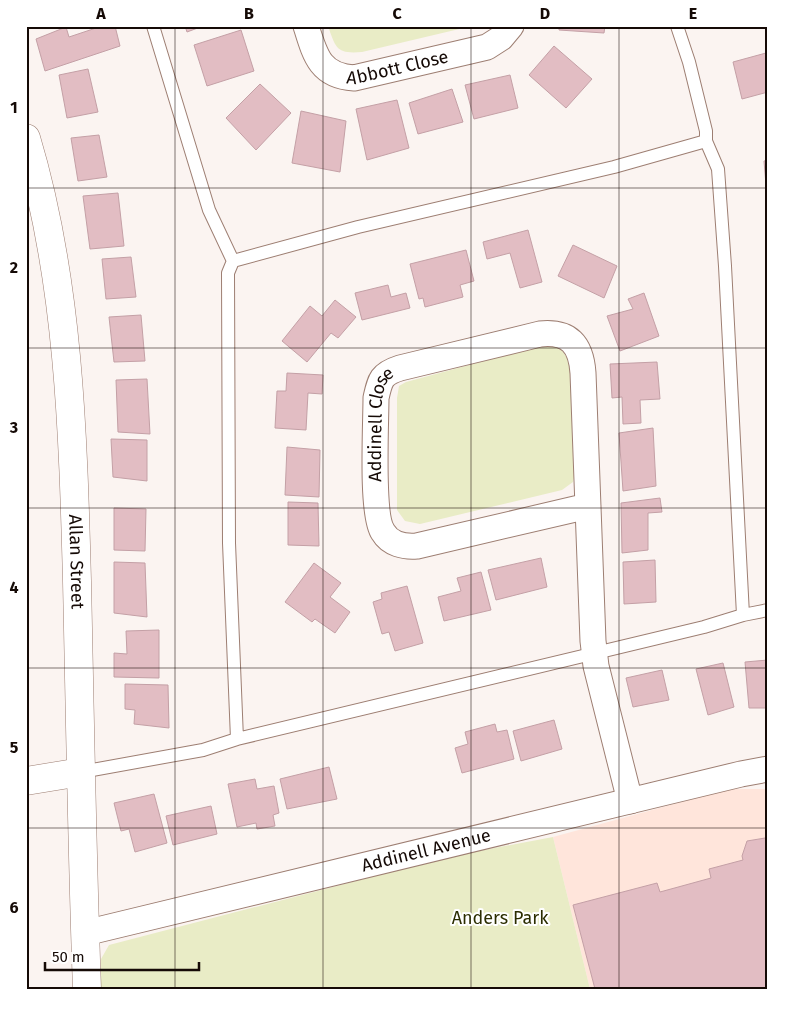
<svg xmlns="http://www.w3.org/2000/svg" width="794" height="1015" font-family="'Fira Sans',sans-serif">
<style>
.built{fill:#ffe5db}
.green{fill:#e9ecc6}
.building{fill:#e2bdc3;stroke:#c4a0a6}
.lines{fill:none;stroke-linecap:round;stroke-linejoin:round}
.service-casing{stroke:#9d7e72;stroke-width:14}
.minor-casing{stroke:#9d7e72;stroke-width:27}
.tertiary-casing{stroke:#9d7e72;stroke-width:29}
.service{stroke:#fff;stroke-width:12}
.minor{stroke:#fff;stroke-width:25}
.tertiary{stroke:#fff;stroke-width:28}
.grid{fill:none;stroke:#150a06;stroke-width:1;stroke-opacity:0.55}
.labels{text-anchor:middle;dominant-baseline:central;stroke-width:4;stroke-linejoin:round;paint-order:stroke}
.street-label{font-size:18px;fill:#150a06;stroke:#fff}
.park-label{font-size:18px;fill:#2b2d00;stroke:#fff}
.neatline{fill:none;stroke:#150a06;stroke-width:2}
.grid-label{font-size:16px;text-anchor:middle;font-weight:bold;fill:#150a06}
</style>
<rect width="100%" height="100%" fill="#fbf4f1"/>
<path class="built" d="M729,789H768V989H590L553,837Z"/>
<path class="green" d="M328,26H472L362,52C337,54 336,49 328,26Z
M540,346H559L570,362L576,468L573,482L562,490L420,524L405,521L397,510V398L399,386L406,382Z
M553,837L590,989H100L101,959L109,945L452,856Z"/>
<path class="building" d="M102,26H115L120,46L45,71L36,39L66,27L69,37Z
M185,26H203L187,32Z
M559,26H605L604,33L559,30Z
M241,30L254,71L207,86L194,45Z
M554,46L592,79L566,108L529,75Z
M766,53L768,59V92L742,99L733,62Z
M88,69L98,112L67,118L59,75Z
M510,75L518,108L474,119L465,85Z
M260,84L291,113L256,150L226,118Z
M452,89L463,122L418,134L409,103Z
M397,100L409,148L367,160L356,109Z
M301,111L346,121L340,172L292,163Z
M99,135L107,177L78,181L71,138Z
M768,160V209L764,161Z
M118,193L124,246L90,249L83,196Z
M528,230L542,282L520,288L510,253L487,259L483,242Z
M573,245L617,266L604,298L558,276Z
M466,250L474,281L460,285L463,297L425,307L423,298L419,299L410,264Z
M131,257L136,297L106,299L102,259Z
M388,285L391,297L406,293L410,308L362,320L355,293Z
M644,293L659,336L620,351L607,316L633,309L628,299Z
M335,300L356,317L338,338L331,333L307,362L282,341L310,306L322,316Z
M141,315L145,361L114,362L109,317Z
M657,362L660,399L640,400L641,423L623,424L622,397L612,398L610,364Z
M287,373L323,375L322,394L308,393L306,430L275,428L277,391H286Z
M147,379L150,434L118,432L116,380Z
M653,428L656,486L623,491L619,433Z
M111,439L147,440V481L113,477Z
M287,447L320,450L319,497L285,495Z
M660,498L662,512L648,513V550L622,553L621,503Z
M288,502L318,503L319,546L288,545Z
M114,508L146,509L145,551L114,550Z
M541,558L547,587L496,600L488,570Z
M655,560L656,602L624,604L623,562Z
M114,562L145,563L147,617L114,613Z
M314,563L341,583L330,597L350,612L335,633L315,619L312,622L285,602Z
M481,572L491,610L444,621L438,597L461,591L457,578Z
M407,586L423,643L395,651L389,632L382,634L373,602L382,599L381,593Z
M159,630V678L114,677V653L127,654L126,631Z
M768,660V708H749L745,662Z
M723,663L734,707L708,715L696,669Z
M662,670L669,700L633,707L626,678Z
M125,684L168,685L169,728L134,724L135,710L125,709Z
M554,720L562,749L521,761L513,731Z
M495,724L497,732L507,730L514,759L462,773L455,748L468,744L465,732Z
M329,767L337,799L287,809L280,779Z
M255,779L257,789L274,786L279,813L273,815L275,826L257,829L256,823L237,827L228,784Z
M154,794L167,843L135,852L129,829L121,831L114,803Z
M211,806L217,834L173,845L166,816Z
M765,838L768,841V989H595L573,905L657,883L660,892L711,878L709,869L743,860L742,856L747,841Z"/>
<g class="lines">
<defs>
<path id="service" d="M153,26L209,210L233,261L228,273L229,543L237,739
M677,26L689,62L706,131V141L718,169L725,266L743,615
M233,261L358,227L614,167L706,141
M81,772L203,750L237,739L704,627L743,615L768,610"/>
<g id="minor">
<path id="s1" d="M306,26C315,55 320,76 354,78L487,47L501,38L511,26"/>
<path id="s2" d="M588,506L417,546C404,547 390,544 383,532C371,515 376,424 376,398C380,380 381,374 400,368L540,334C569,331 581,344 583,373L593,641L596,666L630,801"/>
<path id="s3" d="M85,933L741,774L768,769"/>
</g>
<g id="tertiary">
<path id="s4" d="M26,138C69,281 73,433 77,581C80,717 82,853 87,989"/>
<path d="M26,781L81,772"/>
</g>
</defs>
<use href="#service" class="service-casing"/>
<use href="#minor" class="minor-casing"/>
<use href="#tertiary" class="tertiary-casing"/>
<use href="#service" class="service"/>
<use href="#minor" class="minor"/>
<use href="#tertiary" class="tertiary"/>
</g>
<path class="grid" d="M175,26V989M323,26V989M471,26V989M619,26V989M26,188H768M26,348H768M26,508H768M26,668H768M26,828H768"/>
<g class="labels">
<g class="street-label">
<text stroke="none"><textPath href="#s1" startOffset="122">Abbott Close</textPath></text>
<text stroke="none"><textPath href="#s2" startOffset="324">Addinell Close</textPath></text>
<text stroke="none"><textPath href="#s4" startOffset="428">Allan Street</textPath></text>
<text stroke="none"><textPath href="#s3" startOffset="351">Addinell Avenue</textPath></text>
</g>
<g class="park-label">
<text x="500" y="918">Anders Park</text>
</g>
</g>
<rect width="794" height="1015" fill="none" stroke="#ffffff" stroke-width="55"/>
<path d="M45 962v8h154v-8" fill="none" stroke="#150a06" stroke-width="2.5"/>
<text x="52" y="962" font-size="15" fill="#150a06" stroke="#ffffff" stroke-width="4" paint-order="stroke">50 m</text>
<rect x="28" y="28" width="738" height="960" class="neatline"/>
<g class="grid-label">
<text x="101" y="19">A</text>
<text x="249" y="19">B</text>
<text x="397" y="19">C</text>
<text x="545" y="19">D</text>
<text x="693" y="19">E</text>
<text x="14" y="113">1</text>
<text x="14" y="273">2</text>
<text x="14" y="433">3</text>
<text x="14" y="593">4</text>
<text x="14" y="753">5</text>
<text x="14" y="913">6</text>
</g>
</svg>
